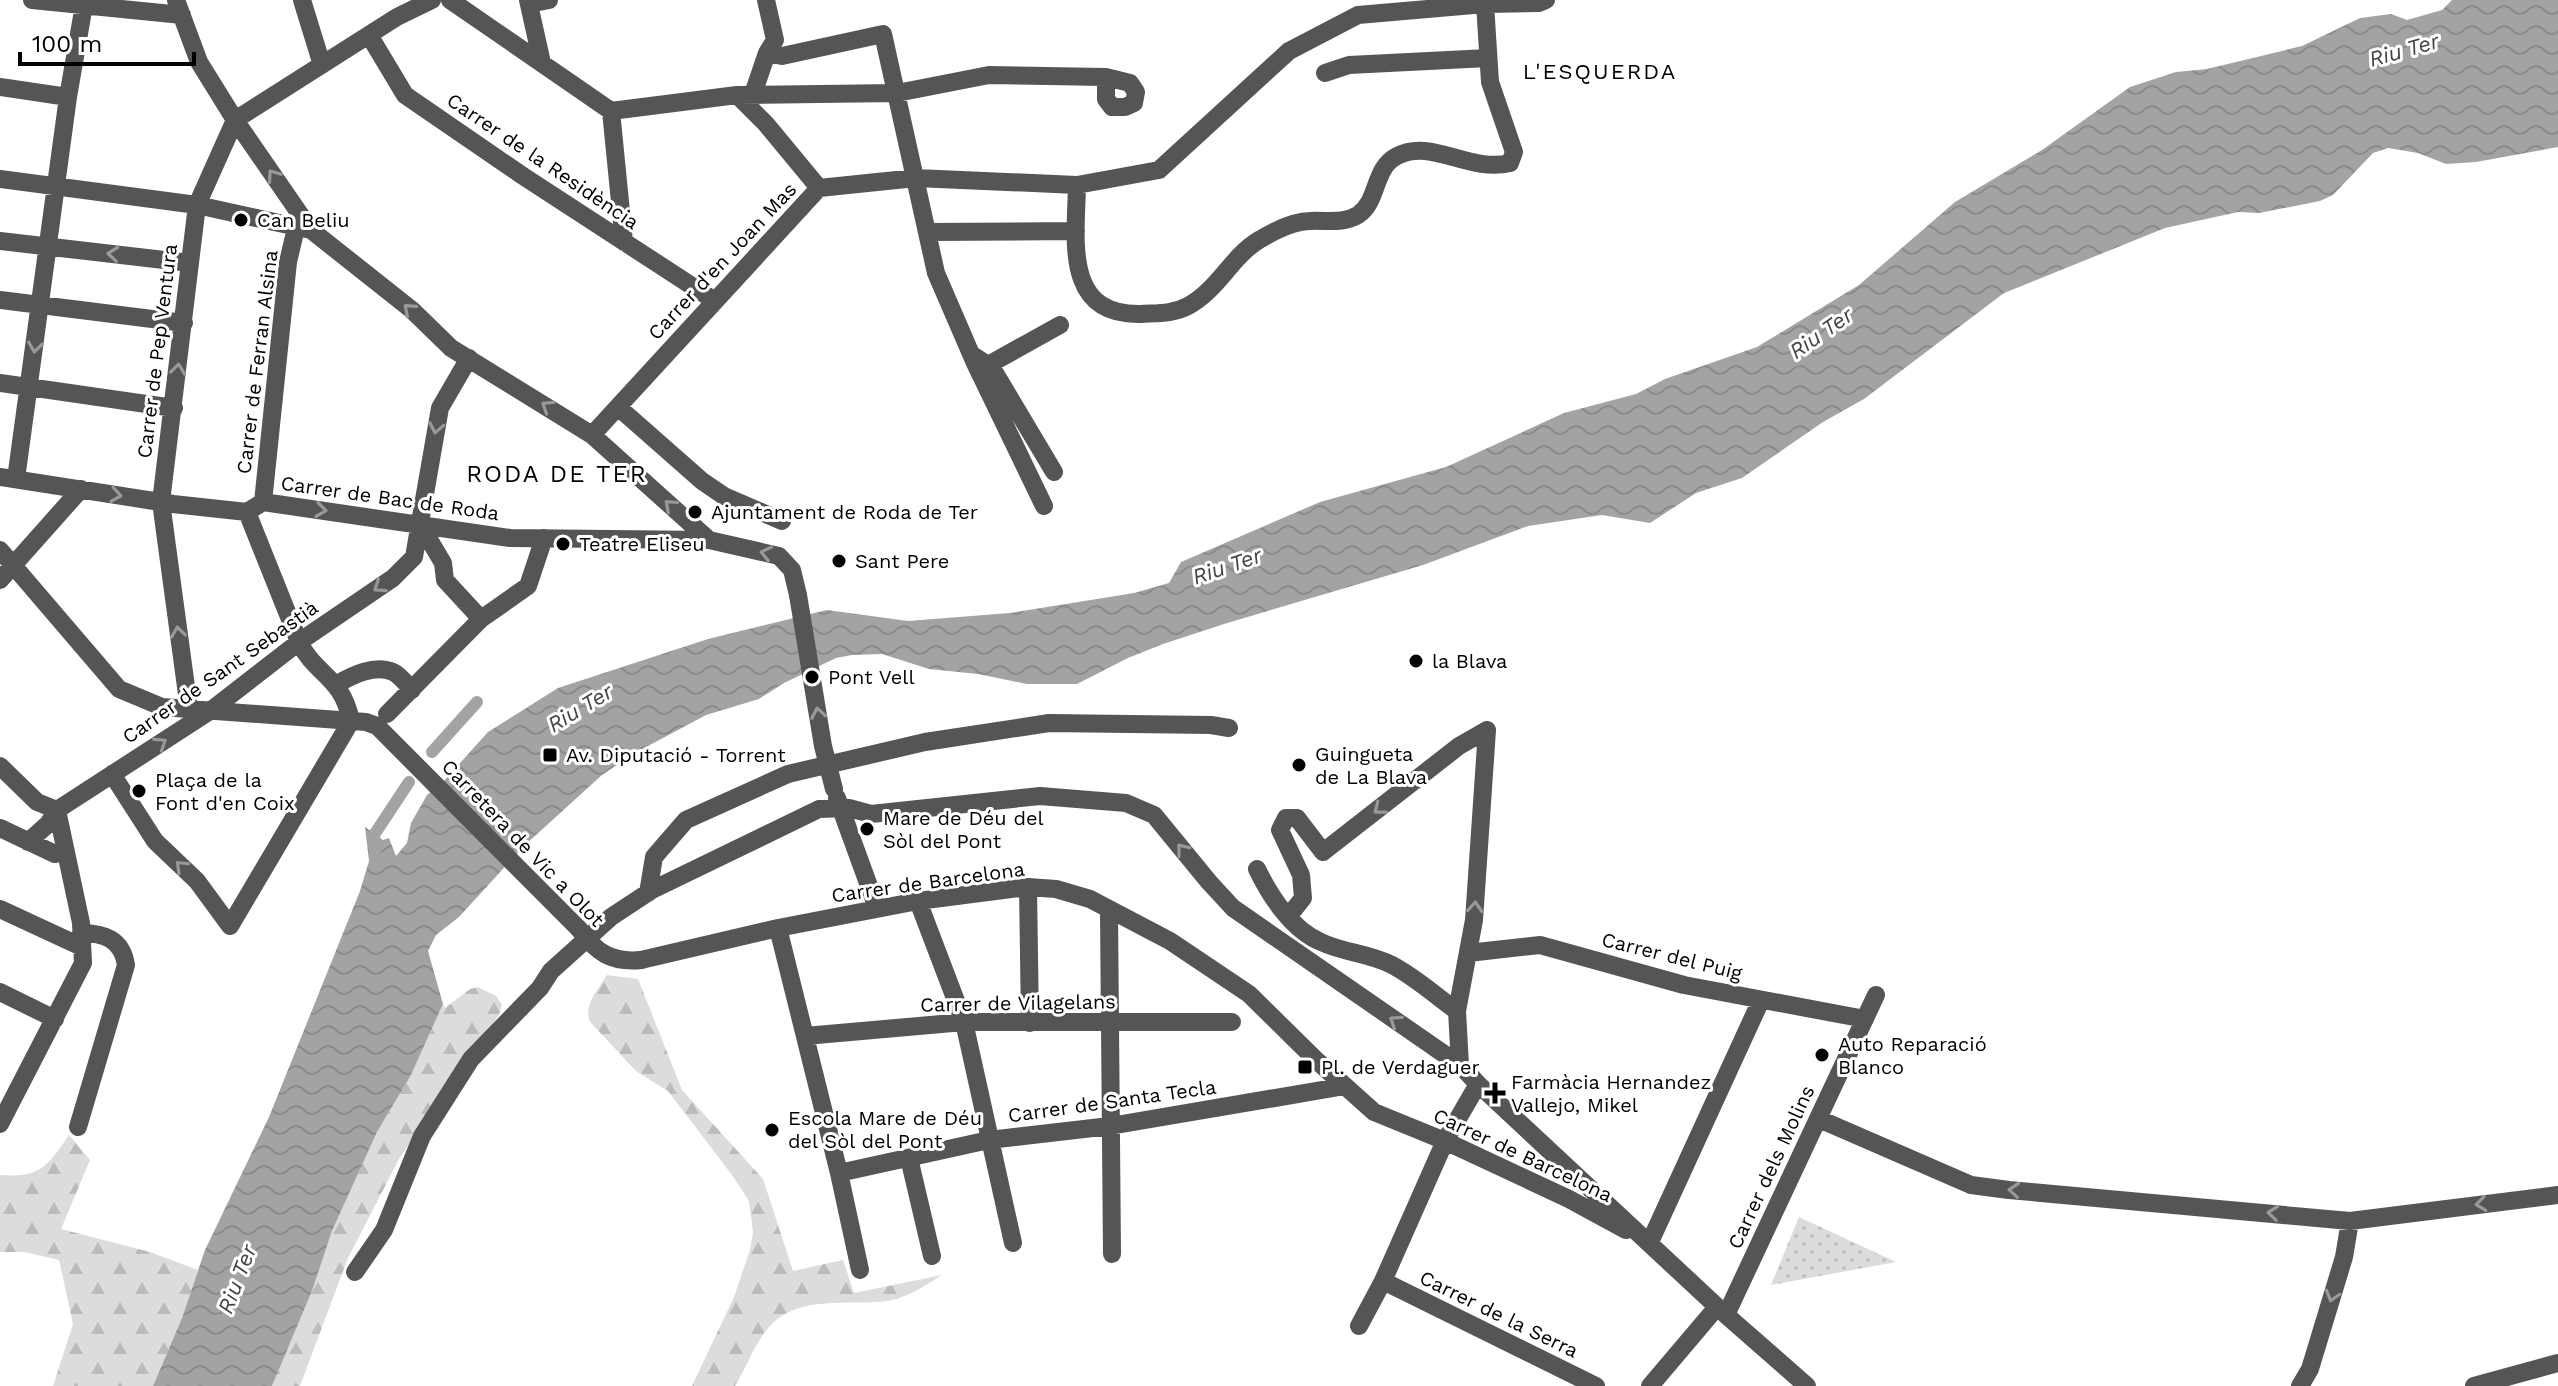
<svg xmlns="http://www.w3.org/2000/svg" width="2558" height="1386" font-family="'Work Sans',sans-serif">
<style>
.grass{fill:url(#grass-dots)}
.forest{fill:url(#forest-firs)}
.water{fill:url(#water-waves)}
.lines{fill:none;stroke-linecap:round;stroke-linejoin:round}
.canal{stroke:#a3a3a3;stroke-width:12}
.minor{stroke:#555;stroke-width:18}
.minor-bridge{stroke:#555;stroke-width:18}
.oneway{stroke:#999}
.poi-dot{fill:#000;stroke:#fff;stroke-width:3}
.labels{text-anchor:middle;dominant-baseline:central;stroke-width:6;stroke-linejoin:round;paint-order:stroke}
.street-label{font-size:20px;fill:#000;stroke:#fff}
.poi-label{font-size:20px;fill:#000;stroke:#fff;text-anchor:start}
.water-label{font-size:22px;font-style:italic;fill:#444;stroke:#fff}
.neighbourhood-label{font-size:22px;letter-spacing:2px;fill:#000;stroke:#fff}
.quarter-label{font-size:24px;letter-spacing:2px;fill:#000;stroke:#fff}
</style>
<defs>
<pattern id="grass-dots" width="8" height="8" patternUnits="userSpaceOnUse" patternTransform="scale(2)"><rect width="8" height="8" fill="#dcdcdc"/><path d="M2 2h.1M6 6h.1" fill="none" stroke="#bbb" stroke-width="1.8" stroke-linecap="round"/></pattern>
<pattern id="forest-firs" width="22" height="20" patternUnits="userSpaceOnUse" patternTransform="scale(2)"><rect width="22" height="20" fill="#dcdcdc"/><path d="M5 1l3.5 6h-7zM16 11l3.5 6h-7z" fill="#bbb"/></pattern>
<pattern id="water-waves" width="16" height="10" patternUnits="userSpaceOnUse" patternTransform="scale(2)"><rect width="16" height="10" fill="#a3a3a3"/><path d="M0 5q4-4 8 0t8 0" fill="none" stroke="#8b8b8b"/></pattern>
</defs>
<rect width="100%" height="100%" fill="#fff"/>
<path class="grass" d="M1799,1217L1896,1262L1771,1285Z"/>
<path class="forest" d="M607,975L638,979L682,1090L763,1179L793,1271L843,1260L854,1293L942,1275C926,1285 906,1299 886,1301C848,1306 798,1294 769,1327C754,1344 747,1367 735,1386H692L734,1297L750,1250L753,1232L749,1201L732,1175L668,1091L636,1071L590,1022C583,1005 598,990 607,975Z
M478,987L496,996L502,1005L499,1015L399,1159L348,1258L300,1386H272L312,1291L332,1231L377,1132L411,1075L443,1004L445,1008L470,989Z
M69,1135L90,1160L61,1229L150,1252L198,1270L182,1318L153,1386H53L73,1324L59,1260L25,1252H0V1175C40,1178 47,1167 69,1135Z"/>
<path class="water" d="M2452,0H2558V147L2476,162L2446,164L2418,153L2388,148L2373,153L2333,195L2320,201L2259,213L2238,212L2165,228L2004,293L1864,399L1823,422L1742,478L1696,493L1650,523L1602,515L1528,526L1423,565L1224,624L1163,644L1128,658L1077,684H1027L978,674L929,669L882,654L852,655L836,658L784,683L759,699L706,715L633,754L602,775L525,845L459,917L436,935L428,951L443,1004L411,1075L377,1132L332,1231L312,1291L272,1386H153L182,1318L205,1250L269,1117L360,891L369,861L365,827L383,840L389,838L396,856L407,843L411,823L427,795L443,782L488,732L558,688L708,639L827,610L908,621L1010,613L1134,593L1169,583L1181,562L1320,502L1446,467L1564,413L1636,394L1665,379L1757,347L1859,285L1955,202L2042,150L2130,87L2176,72L2207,69L2302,46L2360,18L2391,14L2407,20L2442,10Z"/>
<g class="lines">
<path class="canal" d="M432,752L477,702
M375,851L374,835L409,782"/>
<path class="minor" d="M32,0L182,15
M176,0L199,62L235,120L311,230L412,310L451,348L592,435L709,540
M302,0L322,65
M450,0L611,111L737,95L897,93L989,75L1106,77V99L1112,107H1125L1134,103L1136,92L1130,83L1106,77
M528,0L542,63
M529,4L549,0
M369,35L405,95L523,176L715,301
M767,53L782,56L883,34L936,273L974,361L1044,506
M1325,73L1349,65L1488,58
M0,87L68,97
M737,95L766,124L819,188
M752,97L767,53L775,40L766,0
M611,111L624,242
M235,120L397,17L432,0
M0,179L197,205L311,230
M1077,185C1076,240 1063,316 1141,314C1157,313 1173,314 1188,306C1218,290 1232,256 1259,240C1274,231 1294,221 1310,221C1327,220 1343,224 1358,215C1379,201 1373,168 1397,156C1432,138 1468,173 1510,163L1514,152L1490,82L1485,4
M927,232L1076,231
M0,241L190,263
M0,300L184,323
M974,356L992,368L1054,472
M988,365L1060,325
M0,383L174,408
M618,407L702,481L724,496L782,521
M592,435L819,188L916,178L1077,185L1159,170L1289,51L1358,15L1485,4L1539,3L1546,0
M0,477L173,504L247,512L263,502L510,538L709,540L779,556L792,570L798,595
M16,479L68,97L84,5
M263,502L288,262L296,228
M247,512L299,642C316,676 342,676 351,721
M421,526L443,563L445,580L481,619
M0,550L119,689L162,707L366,722L377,726L579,929
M0,580L81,489
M337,684C353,675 375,664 393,672C400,675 407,685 412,690
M189,709L161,502L197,205L235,120
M387,714L481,619L528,586L544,538
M0,766L37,802L57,810
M112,774L155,841L197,881L230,926L351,721
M837,798L877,908
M0,828L55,854
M28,842L48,824L57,810L210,711L299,642L393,578L414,557L440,408L469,358
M1257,869C1270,896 1292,930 1321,942C1344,953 1369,953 1392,965C1415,977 1436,996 1457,1011
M1028,887L1030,1023
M648,893L654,857L686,820L788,774L925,742L1049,723L1211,725L1229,728
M918,901L964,1022L1013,1243
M0,909L82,947
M1109,911L1112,1254
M1288,917L1303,898L1301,875L1280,830L1286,818H1297L1323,852L1459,746L1487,730
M778,928L839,1173L860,1270
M1468,953L1540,945L1684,985L1865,1019
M641,960L778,928L918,901L1028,887L1056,889L1090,899L1170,941L1249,994L1316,1060L1374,1112L1445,1141L1569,1199L1626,1230
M0,992L55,1019
M805,1036L964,1022H1232
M1460,1065L1457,1011L1474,920L1487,730
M1819,1119L1971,1185L2009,1190L2350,1221L2558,1195
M0,1124L83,963L81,923L57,810
M78,1127L126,965C122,939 104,933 81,933
M909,1158L932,1256
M839,1173L989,1140L1110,1126L1345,1086
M1650,1242L1761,1000
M355,1272L384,1230L422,1136L471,1059L540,988L551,971L611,917L652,890L819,809L849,808L871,814L1040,796L1126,803L1154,815L1209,882L1233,908L1460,1065L1478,1084L1726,1315L1807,1386
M1383,1281L1596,1386
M1726,1315L1876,995
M1359,1326L1383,1281L1445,1141L1478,1084
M1650,1386L1717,1307
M2300,1386L2310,1369L2344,1257L2350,1221
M2474,1386L2558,1363"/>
<path class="minor-bridge" d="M798,595L823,746L834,789
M579,929C596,952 611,963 641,960"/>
</g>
<defs><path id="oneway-chevron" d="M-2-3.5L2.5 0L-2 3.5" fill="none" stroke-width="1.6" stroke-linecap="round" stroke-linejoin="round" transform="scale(2)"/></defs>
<g class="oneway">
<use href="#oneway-chevron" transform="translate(273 175) rotate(-125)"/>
<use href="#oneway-chevron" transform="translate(113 254) rotate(-174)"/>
<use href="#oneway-chevron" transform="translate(409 309) rotate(-139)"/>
<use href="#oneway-chevron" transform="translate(35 347) rotate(98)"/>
<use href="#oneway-chevron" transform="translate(178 369) rotate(-83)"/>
<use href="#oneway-chevron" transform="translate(547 406) rotate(-147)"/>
<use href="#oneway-chevron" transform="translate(436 428) rotate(101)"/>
<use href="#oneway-chevron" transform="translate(116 495) rotate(9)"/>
<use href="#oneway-chevron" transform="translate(670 505) rotate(-138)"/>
<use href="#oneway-chevron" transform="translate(321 510) rotate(8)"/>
<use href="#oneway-chevron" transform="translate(766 553) rotate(-167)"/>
<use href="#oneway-chevron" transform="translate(379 587) rotate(146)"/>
<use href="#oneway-chevron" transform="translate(178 632) rotate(-98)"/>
<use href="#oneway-chevron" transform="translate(818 713) rotate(-100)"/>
<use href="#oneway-chevron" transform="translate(161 743) rotate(-33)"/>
<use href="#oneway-chevron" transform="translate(1379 809) rotate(142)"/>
<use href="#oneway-chevron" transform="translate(1182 849) rotate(-129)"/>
<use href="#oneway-chevron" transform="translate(181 866) rotate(-136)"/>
<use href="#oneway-chevron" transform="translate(1475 907) rotate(-86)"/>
<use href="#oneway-chevron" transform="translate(1395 1021) rotate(-146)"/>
<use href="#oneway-chevron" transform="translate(2014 1190) rotate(-175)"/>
<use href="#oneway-chevron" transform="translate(2481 1204) rotate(173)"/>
<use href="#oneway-chevron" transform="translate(2273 1213) rotate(-174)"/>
<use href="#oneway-chevron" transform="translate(2332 1296) rotate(107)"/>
</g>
<g class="poi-dot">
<circle cx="241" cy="220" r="8"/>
<circle cx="695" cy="512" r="8"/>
<circle cx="563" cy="544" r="8"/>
<circle cx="839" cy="561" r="8"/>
<circle cx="1416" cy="661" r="8"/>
<circle cx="812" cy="677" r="8"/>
<rect x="542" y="747" width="16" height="16" rx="4"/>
<circle cx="1299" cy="765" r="8"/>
<circle cx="139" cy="791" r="8"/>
<circle cx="867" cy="829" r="8"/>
<circle cx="1822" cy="1055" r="8"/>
<rect x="1297" y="1059" width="16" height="16" rx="4"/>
<path d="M1491 1081h8v8h8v8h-8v8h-8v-8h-8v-8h8z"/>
<circle cx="772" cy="1130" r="8"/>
</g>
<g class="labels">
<g class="street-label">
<text transform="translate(543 161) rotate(34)">Carrer de la Residència</text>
<text transform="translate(722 261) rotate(-47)">Carrer d'en Joan Mas</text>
<text transform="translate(157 351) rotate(-83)">Carrer de Pep Ventura</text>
<text transform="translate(257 362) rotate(-83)">Carrer de Ferran Alsina</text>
<text transform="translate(390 498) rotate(8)">Carrer de Bac de Roda</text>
<text transform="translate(220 672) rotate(-35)">Carrer de Sant Sebastià</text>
<text transform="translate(523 843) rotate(46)">Carretera de Vic a Olot</text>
<text transform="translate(928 882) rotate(-8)">Carrer de Barcelona</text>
<text transform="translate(1672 956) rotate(14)">Carrer del Puig</text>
<text transform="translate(1018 1003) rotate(-1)">Carrer de Vilagelans</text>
<text transform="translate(1112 1101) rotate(-8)">Carrer de Santa Tecla</text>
<text transform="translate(1523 1155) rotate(25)">Carrer de Barcelona</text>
<text transform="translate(1771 1167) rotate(-65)">Carrer dels Molins</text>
<text transform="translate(1499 1314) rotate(26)">Carrer de la Serra</text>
</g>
<g class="poi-label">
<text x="257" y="220">Can Beliu</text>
<text x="711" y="512">Ajuntament de Roda de Ter</text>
<text x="579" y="544">Teatre Eliseu</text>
<text x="855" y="561">Sant Pere</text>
<text x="1432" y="661">la Blava</text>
<text x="828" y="677">Pont Vell</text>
<text x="1315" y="754">Guingueta<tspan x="1315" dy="23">de La Blava</tspan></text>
<text x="566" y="755">Av. Diputació - Torrent</text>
<text x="155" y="780">Plaça de la<tspan x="155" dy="23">Font d'en Coix</tspan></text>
<text x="883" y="818">Mare de Déu del<tspan x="883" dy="23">Sòl del Pont</tspan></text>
<text x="1838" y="1044">Auto Reparació<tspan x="1838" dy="23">Blanco</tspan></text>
<text x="1321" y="1067">Pl. de Verdaguer</text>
<text x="1511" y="1082">Farmàcia Hernandez<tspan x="1511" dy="23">Vallejo, Mikel</tspan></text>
<text x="788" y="1118">Escola Mare de Déu<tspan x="788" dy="23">del Sòl del Pont</tspan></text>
</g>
<g class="water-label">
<text transform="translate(2404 50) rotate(-16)">Riu Ter</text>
<text transform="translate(1821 333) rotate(-35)">Riu Ter</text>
<text transform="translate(1227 566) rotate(-19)">Riu Ter</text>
<text transform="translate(580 708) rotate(-31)">Riu Ter</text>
<text transform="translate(237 1279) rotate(-69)">Riu Ter</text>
</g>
<g class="neighbourhood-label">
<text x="1600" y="71">L'ESQUERDA</text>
</g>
<g class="quarter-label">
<text x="557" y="474">RODA DE TER</text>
</g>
</g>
<path d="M20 52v12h174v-12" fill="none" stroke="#000000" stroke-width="4"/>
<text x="32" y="52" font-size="24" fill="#000000" stroke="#ffffff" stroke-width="6" paint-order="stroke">100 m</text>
</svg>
